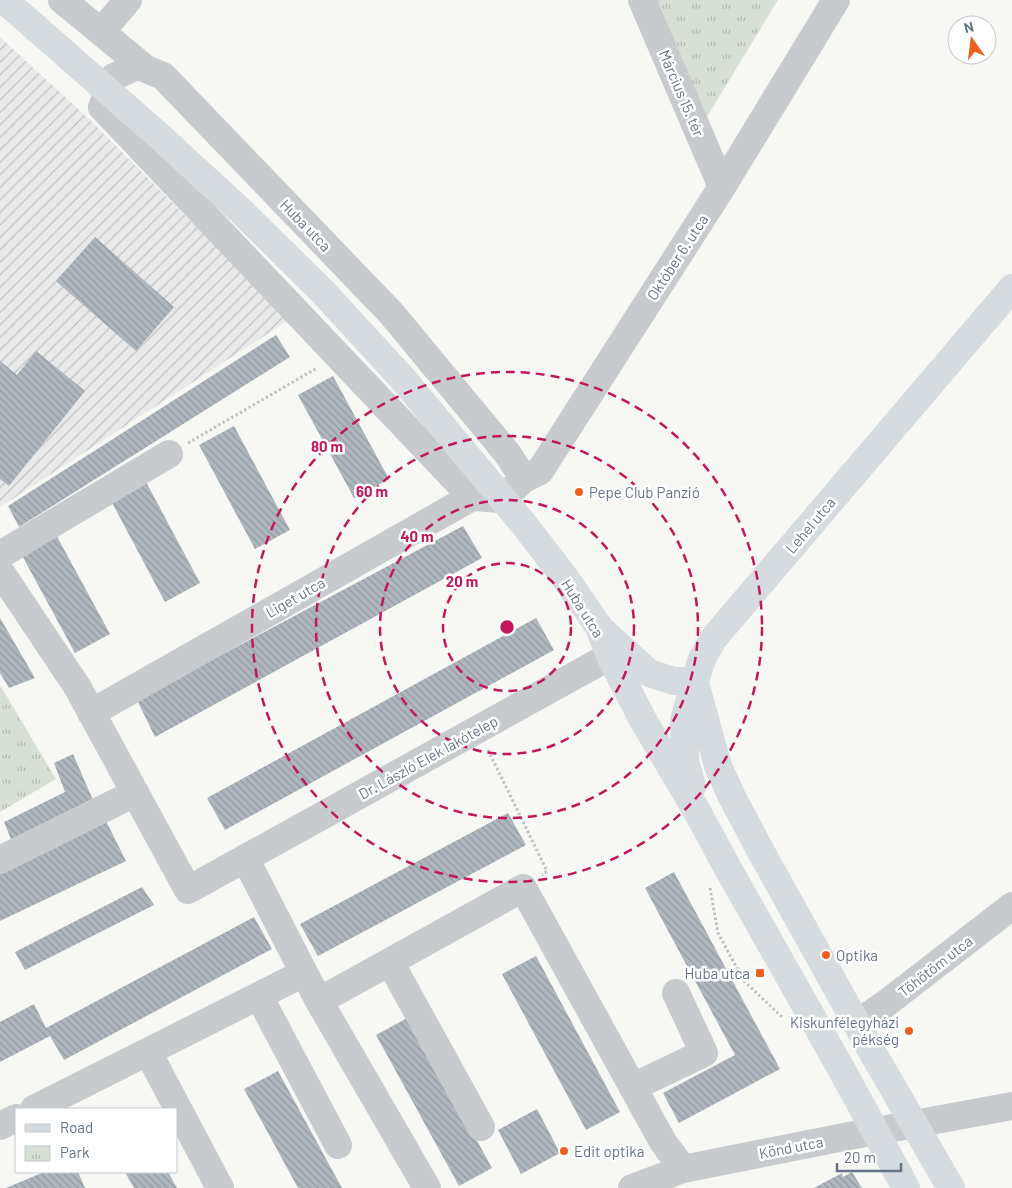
<svg xmlns="http://www.w3.org/2000/svg" width="1012" height="1188" font-family="Barlow,sans-serif">
<style>
.industrial{fill:url(#industrial-furrows)}
.park{fill:url(#park-tufts)}
.building{fill:url(#building-back-hatch)}
.lines{fill:none;stroke-linecap:round;stroke-linejoin:round}
.path{stroke:#c1c2c5;stroke-width:3;stroke-dasharray:2.5 2.5;stroke-linecap:butt}
.minor{stroke:#c7cbce;stroke-width:28}
.major{stroke:#d6dbdf;stroke-width:28}
.ring{fill:none;stroke:#c2185b;stroke-width:2.5;stroke-dasharray:9 6}
.poi-dot{fill:#eb5f21;stroke:#fff;stroke-width:2}
.labels{text-anchor:middle;dominant-baseline:central;stroke-width:5;stroke-linejoin:round;paint-order:stroke}
.street-label{font-size:15px;fill:#657587;stroke:#fff}
.poi-label{font-size:15px;fill:#657587;stroke:#fff;text-anchor:start}
.centre{fill:#c2185b;stroke:#fff;stroke-width:2.5}
.ring-label{font-size:15px;text-anchor:middle;font-weight:bold;fill:#c2185b;stroke:#fff;stroke-width:5;stroke-linejoin:round;paint-order:stroke}
</style>
<defs>
<pattern id="industrial-furrows" width="10" height="10" patternUnits="userSpaceOnUse" patternTransform="scale(1.25)"><rect width="10" height="10" fill="#e8e9e8"/><path d="M-1 1l2-2M0 10L10 0M9 11l2-2" fill="none" stroke="#c0c1c2"/></pattern>
<pattern id="park-tufts" width="24" height="20" patternUnits="userSpaceOnUse" patternTransform="scale(1.25)"><rect width="24" height="20" fill="#d8e0d5"/><path d="M3 7l-1-3M5 7V3M7 7l1-3M15 17l-1-3M17 17v-4M19 17l1-3" fill="none" stroke="#b3bab2"/></pattern>
<pattern id="building-back-hatch" width="6" height="6" patternUnits="userSpaceOnUse" patternTransform="scale(1.25)"><rect width="6" height="6" fill="#afb6bd"/><path d="M-1 5l2 2M0 0l6 6M5-1l2 2" fill="none" stroke="#92999f"/></pattern>
</defs>
<rect width="100%" height="100%" fill="#f7f8f4"/>
<path class="industrial" d="M0,37L91,121L289,320L0,507Z"/>
<path class="park" d="M646,0H778L696,135Z
M0,685L56,779L0,812Z"/>
<path class="building" d="M95,237L174,307L136,351L56,281Z
M276,335L290,357L19,527L8,506Z
M36,351L85,391L9,486L0,479V361L17,375Z
M333,376L389,479L354,498L298,395Z
M234,426L290,530L255,549L199,445Z
M145,480L200,583L165,602L110,499Z
M463,526L482,558L155,737L137,700Z
M54,531L110,634L75,653L19,550Z
M0,618L35,678L9,688L0,673Z
M536,618L554,650L225,830L207,798Z
M73,754L93,800L13,844L4,822L65,792L54,763Z
M508,813L526,845L318,956L300,924Z
M105,819L126,861L0,921V873Z
M674,872L780,1069L679,1123L663,1093L735,1055L645,888Z
M142,887L154,905L25,970L15,952Z
M254,917L272,949L64,1060L50,1036L0,1062V1022L34,1004L46,1028Z
M536,956L620,1112L586,1130L502,974Z
M409,1017L492,1168L459,1186L376,1035Z
M278,1071L342,1188H298L244,1089Z
M537,1109L560,1153L521,1174L498,1130Z
M44,1172H78L85,1188H6Z
M125,1172H168L177,1188H134Z
M852,1172L862,1188H814L842,1173L843,1177Z"/>
<g class="lines">
<path class="path" d="M188,443L317,368
M488,750L547,871L542,875
M710,888L718,933L744,981L783,1018"/>
<path class="minor" d="M62,0L146,69L163,76L391,313L507,453L524,479
M642,0L722,187
M101,32L128,0
M140,64L114,77L102,107L472,497
M0,555L169,454
M0,571L78,688L188,890L610,656
M91,713L472,497L502,499L524,479L540,471L722,187L836,0
M245,858L304,973
M0,860L135,793
M390,962L481,1127
M259,996L338,1145
M319,1001L427,1188
M857,1024L888,1002L1012,906
M148,1052L220,1188
M633,1087L704,1053L676,993
M34,1109L304,973L319,1001L523,888L663,1142L683,1169
M0,1126L16,1118
M632,1188L683,1169L849,1136L1012,1106"/>
<path class="major" d="M4,0L158,135L242,212L324,293L403,379L522,522L563,575L599,627L610,656L643,720L698,813L726,865L843,1072L906,1188
M605,633L649,673L674,681H695
M695,683L718,766L732,797L764,857L874,1055L951,1188
M692,787L685,760L684,720L701,661L713,639L1012,288"/>
</g>
<g class="ring">
<circle cx="507" cy="627" r="64"/>
<circle cx="507" cy="627" r="127"/>
<circle cx="507" cy="627" r="191"/>
<circle cx="507" cy="627" r="255"/>
</g>
<g class="poi-dot">
<circle cx="579" cy="492" r="5"/>
<circle cx="826" cy="955" r="5"/>
<rect x="755" y="968" width="10" height="10" rx="2.5"/>
<circle cx="909" cy="1031" r="5"/>
<circle cx="564" cy="1151" r="5"/>
</g>
<g class="labels">
<g class="street-label">
<text transform="translate(682 93) rotate(67)">Március 15. tér</text>
<text transform="translate(306 225) rotate(46)">Huba utca</text>
<text transform="translate(677 257) rotate(-57)">Október 6. utca</text>
<text transform="translate(810 525) rotate(-50)">Lehel utca</text>
<text transform="translate(295 597) rotate(-30)">Liget utca</text>
<text transform="translate(583 608) rotate(58)">Huba utca</text>
<text transform="translate(428 757) rotate(-29)">Dr. László Elek lakótelep</text>
<text transform="translate(935 966) rotate(-38)">Töhötöm utca</text>
<text transform="translate(791 1147) rotate(-11)">Könd utca</text>
</g>
<g class="poi-label">
<text x="589" y="492">Pepe Club Panzió</text>
<text x="836" y="955">Optika</text>
<text x="750" y="973" text-anchor="end">Huba utca</text>
<text x="899" y="1022" text-anchor="end">Kiskunfélegyházi<tspan x="899" dy="17">pékség</tspan></text>
<text x="574" y="1151">Edit optika</text>
</g>
</g>
<circle cx="507" cy="627" r="8" class="centre"/>
<g class="ring-label">
<text x="327" y="452">80 m</text>
<text x="372" y="497">60 m</text>
<text x="417" y="542">40 m</text>
<text x="462" y="587">20 m</text>
</g>
<rect x="15" y="1108" width="162" height="65" fill="#ffffff" stroke="#c1c8cf"/>
<rect x="25" y="1124" width="25" height="8" fill="#d6dbdf" stroke="#c1c8cf"/>
<text x="60" y="1133" font-size="15" fill="#657587">Road</text>
<rect x="25" y="1146" width="25" height="15" fill="url(#park-tufts)" stroke="#c1c8cf"/>
<text x="60" y="1158" font-size="15" fill="#657587">Park</text>
<g transform="translate(972 40) rotate(346)"><circle r="24" fill="#ffffff" stroke="#c1c8cf"/>
<path d="M0-4L9 19L0 12L-9 19Z" fill="#eb5f21"/>
<text y="-8" font-size="14" font-weight="bold" text-anchor="middle" fill="#657587">N</text>
</g>
<path d="M837 1163v8h64v-8" fill="none" stroke="#657587" stroke-width="2.5"/>
<text x="844" y="1163" font-size="15" fill="#657587" stroke="#ffffff" stroke-width="4" paint-order="stroke">20 m</text>
</svg>
